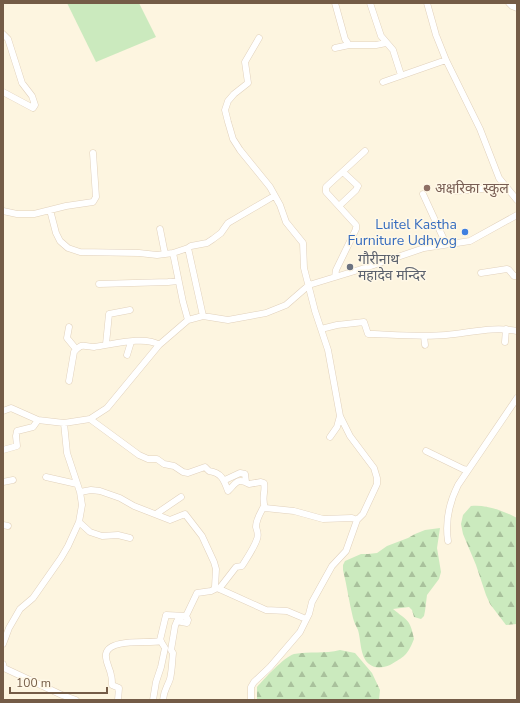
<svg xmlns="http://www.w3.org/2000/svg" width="520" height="703" font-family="'Nunito Sans','Noto Sans Devanagari',sans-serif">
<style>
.forest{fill:url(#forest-firs)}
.pitch{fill:#cbeabe}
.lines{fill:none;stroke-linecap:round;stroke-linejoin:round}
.street-casing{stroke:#e1d1bc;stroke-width:7}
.street{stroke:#fff;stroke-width:6}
.education-dot{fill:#8d6e63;stroke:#fff8e7;stroke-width:1.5}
.shop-dot{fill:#3f7fe0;stroke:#fff8e7;stroke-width:1.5}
.worship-dot{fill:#6b7280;stroke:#fff8e7;stroke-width:1.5}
.labels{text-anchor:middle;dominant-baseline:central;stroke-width:3;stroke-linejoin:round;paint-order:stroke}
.education-label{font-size:14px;fill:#785e54;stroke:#fff8e7;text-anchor:start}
.shop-label{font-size:14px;fill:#366cbe;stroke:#fff8e7;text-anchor:end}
.worship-label{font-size:14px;fill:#5b616d;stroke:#fff8e7;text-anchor:start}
</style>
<defs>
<pattern id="forest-firs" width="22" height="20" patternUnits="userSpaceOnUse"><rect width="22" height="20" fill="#cbeabe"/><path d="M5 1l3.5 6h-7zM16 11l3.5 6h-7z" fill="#a9c19c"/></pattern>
</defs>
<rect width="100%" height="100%" fill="#fdf5e0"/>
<path class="forest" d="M471,506C485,504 504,511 517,518V624L506,625L490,604L486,595L476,565L463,534L461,524L463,515Z
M440,528L437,548L441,572L439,579L427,595L425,611L424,616L421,619L414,617L412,610L409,607L393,609C407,621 410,618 414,639C407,656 405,656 390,665C383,668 375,669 369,664C360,657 361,640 358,630C356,626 354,622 353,618C349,602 347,586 343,570V565L345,561L361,554H368L377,553L387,546L408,538L415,534L425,530Z
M340,650L355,653L372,673L380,690L379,700H257V687C264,679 284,657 294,654C309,651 325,654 340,650Z"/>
<path class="pitch" d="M67,3H139L156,37L96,62Z"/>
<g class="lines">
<defs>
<path id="street" d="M335,3L345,39L349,45H376L386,43
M370,3L381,36L393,50L401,75
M427,3L436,35L446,60L480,129L499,178L517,200
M509,3L512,6L517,8
M3,34L8,39L22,83L32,96L35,105L33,108L3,92
M335,48L349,45
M383,82L446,60
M456,191L507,187
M423,194L446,244
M339,206L356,190L358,186L343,172
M50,210L56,233L60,241L68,248L80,252L139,253L157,255L173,253L188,248L203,316
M3,211L17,214H34L66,206L93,202L96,197L93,153
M160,229L165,254
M188,248L191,246L207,243L213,239L221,233L228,223L274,196
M173,253L183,302L188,320
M481,273L507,269L509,270L514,276H517
M335,277L336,270L356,229V225L326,192V187L365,151
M99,284L168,282L178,281
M69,327L67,338L76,349
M321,329L337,325L364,322L368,334H374C397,335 422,337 446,335C470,333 493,326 517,331
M424,336L425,345
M505,342L506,329
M106,344L109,314L130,310
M127,355L131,342
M69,381L74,352C76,349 78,348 81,346C85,345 90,347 94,347C110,345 146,335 159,345
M3,411L11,408L38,420L64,423L90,419L107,408L159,345L188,320L203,316L228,320L266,313L286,305L309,285L368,267L424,248L470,241L517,215
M90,419L139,455L148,459H157L164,464L174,466L183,472L188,473L205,467L209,471C222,473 224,480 228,491C236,483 238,477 249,484L261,482L264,483C266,492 261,497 265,508L294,511L323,519L352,518L357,520
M330,437L337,427L340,416
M3,450L17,446L16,436L17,431L33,427L38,420
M426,451L463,469L468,470
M46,477L77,484
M225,480L240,473L245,474L246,482
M3,482L13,480
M80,492L91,490L100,491L120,498L134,506L170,520L185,514L202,536L214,562L216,569L215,587L266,610L287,611L306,619
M156,514L181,497
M79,522L90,532L102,536L118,535L130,538
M3,525L8,526
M448,541C445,521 449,503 458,485L517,398
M219,589L236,567L242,566C247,558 254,548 257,539C259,534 257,531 256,527C256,519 261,512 264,506
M3,644L9,628L20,609L33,598L61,558L68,546L79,522L82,505L80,492L67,453L64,423
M3,664L4,668L62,695L76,700
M118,700L119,688L112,685C112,682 112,678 111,675C110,668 105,662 106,654C109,638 148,644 161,641
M153,700L156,682L161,667L165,648L160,640L166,615L186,616L197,593L211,591L217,588
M163,700C164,689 167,688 170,679C172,671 172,662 173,653L171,650L175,626L177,621L187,623L188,620L186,616
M251,700V687L254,682L270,667L300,632L309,614L312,602L332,566L346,551L357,520L363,514L377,484V478L374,468L350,436L340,416L328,350L315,311L304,268L303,243L286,222L280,205L270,187L240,150L233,139L228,122L225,110L228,101L234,94L248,83L245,62L259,38"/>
</defs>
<use href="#street" class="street-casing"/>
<use href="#street" class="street"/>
</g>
<circle class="education-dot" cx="427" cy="188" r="4"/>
<circle class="shop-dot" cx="465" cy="232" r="4"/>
<circle class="worship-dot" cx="350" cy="267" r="4"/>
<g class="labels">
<g class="education-label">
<text x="435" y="188">अक्षरिका स्कुल</text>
</g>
<g class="shop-label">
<text x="457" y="224">Luitel Kastha<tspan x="457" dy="16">Furniture Udhyog</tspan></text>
</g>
<g class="worship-label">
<text x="358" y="259">गौरीनाथ<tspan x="358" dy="16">महादेव मन्दिर</tspan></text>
</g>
</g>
<rect width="520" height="703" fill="none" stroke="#745c47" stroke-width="8"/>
<path d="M10 687v6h97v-6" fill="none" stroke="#745c47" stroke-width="2"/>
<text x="16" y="687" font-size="12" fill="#745c47" stroke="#fff8e7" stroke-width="3" paint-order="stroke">100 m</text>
</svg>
